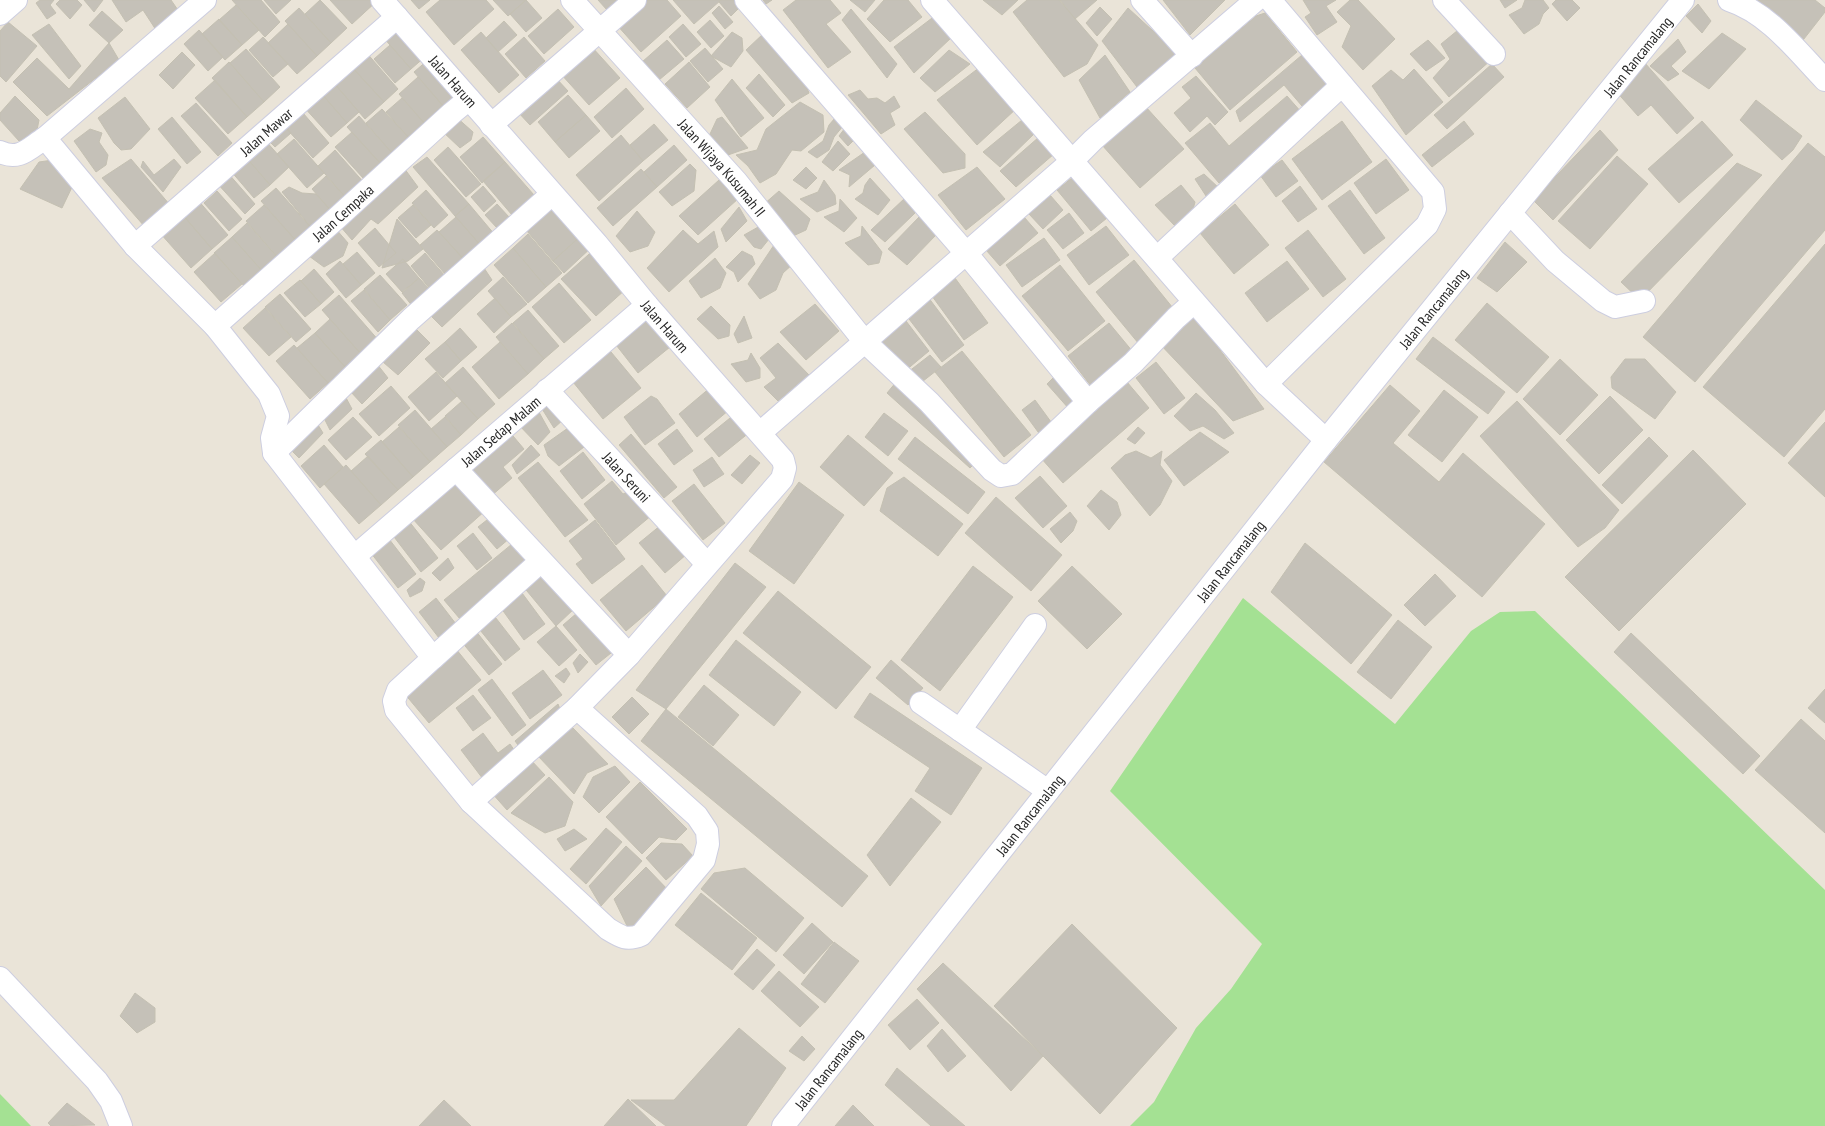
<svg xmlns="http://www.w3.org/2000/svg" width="1825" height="1126" font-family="'PT Sans Narrow',sans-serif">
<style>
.green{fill:#a4e193}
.building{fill:#c5c1b8;stroke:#c4c0b2}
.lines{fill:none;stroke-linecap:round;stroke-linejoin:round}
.minor-casing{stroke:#cdcee0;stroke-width:24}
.minor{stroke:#fff;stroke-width:22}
.labels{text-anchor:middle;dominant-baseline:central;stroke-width:3;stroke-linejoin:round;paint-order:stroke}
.street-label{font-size:15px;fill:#272727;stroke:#fff}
</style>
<rect width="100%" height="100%" fill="#eae4d8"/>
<path class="green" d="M1243,598L1395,724L1471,631L1500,612L1535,611L1825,890V1126H1130L1154,1102L1196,1028L1231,989L1262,944L1110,791Z
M0,1094L31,1126H0Z"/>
<path class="building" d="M40,0H54L50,5L56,13L47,19L36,3Z
M60,0H77L82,5L70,19L56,4Z
M84,0H103L94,12Z
M112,0H171L180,13L156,30L143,10L126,22Z
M232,0H261L280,22L265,37Z
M264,0H291L276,14Z
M320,0L347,28L331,43L305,14Z
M330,0H376L377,1L352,24Z
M411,0H430L419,9Z
M440,0H486L494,9L454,45L426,12Z
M493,0H526L508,16Z
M526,0L542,18L526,32L510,14Z
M598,0H618L607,10Z
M642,0H667L681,16L641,52L616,24Z
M673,0H721L694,24Z
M721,0H736L741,6L731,16L719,2Z
M763,0H772L766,4Z
M796,0H830L841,13L826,24L851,52L828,68L783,10Z
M850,0H875L865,12Z
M884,0H908L922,17L890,42L867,19Z
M983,0H1018L1002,15Z
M1027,0H1059L1098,45L1087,64L1064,77L1013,12Z
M1060,0H1097L1075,19Z
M1163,0H1225L1190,35Z
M1303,0H1336L1326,6L1337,22L1317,35L1305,17L1311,13Z
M1350,0H1358L1395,39L1363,70L1342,47L1351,26L1337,12Z
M1500,0H1517L1505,8Z
M1525,0H1543L1549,8L1543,14L1539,24L1524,34L1509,15L1522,8Z
M1556,0H1572L1580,8L1567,21L1552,4Z
M1746,0H1815L1825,8V12L1800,44Z
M1698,4L1711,21L1702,33L1686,16Z
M236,5L259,30L242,45L219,20Z
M719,6L733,22L725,29L712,13Z
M1100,7L1112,19L1097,36L1086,23Z
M299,8L331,43L317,56L285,21Z
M1128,8L1177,53L1137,87L1102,41Z
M558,9L574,27L544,54L528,36Z
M851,9L897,64L887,78L842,20Z
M102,11L123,30L109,43L89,25Z
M1265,13L1297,52L1230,110L1195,68L1256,16Z
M936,15L952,37L914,73L894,47Z
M219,19L242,45L225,60L202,34Z
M710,20L724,36L711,48L697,32Z
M504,21L517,35L498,52L486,38Z
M8,22L37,46L6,82L0,76V31Z
M49,24L81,66L69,79L32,35Z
M288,24L317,56L297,74L268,43Z
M398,24L426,56L411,69L383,37Z
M683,24L701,44L686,57L669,37Z
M1463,26L1491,60L1449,97L1433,78L1450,59L1441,44Z
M199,30L223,57L208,71L184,44Z
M481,32L519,75L499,93L461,50Z
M732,32L742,38L743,51L731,67L711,56Z
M764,33L804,80L809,93L792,103L746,50Z
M1722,33L1746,49L1709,89L1682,71Z
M263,37L288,64L273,77L249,50Z
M524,37L545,61L526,78L505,54Z
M1678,39L1686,52L1671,66L1679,74L1668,81L1650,66Z
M667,40L684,59L659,80L642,62Z
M1428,40L1445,58L1426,71L1410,54Z
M109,43L119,60L47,116L13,82L37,58L69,89Z
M390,45L411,69L395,83L374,59Z
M591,46L620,78L589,105L560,73Z
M705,48L723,69L708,82L690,61Z
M246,49L280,87L264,102L230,63Z
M949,50L970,64L935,92L920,78Z
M365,51L398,89L384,102L350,65Z
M182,52L195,65L173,89L159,75Z
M1105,55L1130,92L1100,118L1079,80Z
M1302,55L1328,85L1302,106L1284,85L1240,122L1236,111Z
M429,59L462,96L444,107L414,72Z
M229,62L264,102L247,117L212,78Z
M689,62L710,87L687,108L665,84Z
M1644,62L1694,118L1677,134L1651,105L1638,116L1614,89Z
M1492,64L1504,77L1447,129L1434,115Z
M350,65L384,102L365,119L333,82Z
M980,67L1017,108L977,145L937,100Z
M1414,69L1443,102L1406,135L1372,86L1391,70L1403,80Z
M759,74L785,105L773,117L746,88Z
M1196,76L1228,112L1215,125L1207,116L1190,132L1174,113L1191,98L1182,87Z
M418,77L444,107L425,124L399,94Z
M555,77L568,91L530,125L517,111Z
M732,79L764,118L741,137L715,100Z
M215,80L247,117L228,134L195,98Z
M333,82L359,112L347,123L321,93Z
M626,88L644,109L612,138L594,117Z
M860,90L868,99L877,98L885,103L894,96L900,107L890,113L895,125L881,134L848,95Z
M321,93L347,123L331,137L303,106Z
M568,95L586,115L555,142L538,122Z
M15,96L39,120L36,135L19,141L0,120V113Z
M1287,96L1302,113L1219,183L1185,143L1210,123L1229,146Z
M125,97L150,129L131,149L121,150L114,143L98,118Z
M402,98L425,124L409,138L386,112Z
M1756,100L1802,136L1793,150L1782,160L1740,120Z
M800,102L823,115L824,132L801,151L792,150L776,174L760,183L748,166L736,155L757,150L766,129Z
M196,103L232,143L218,156L181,116Z
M1145,106L1184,149L1140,188L1102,145Z
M382,109L409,138L392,153L366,123Z
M925,112L965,154V168L943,173L904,129Z
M303,113L329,143L313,158L286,128Z
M586,115L600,131L569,158L555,142Z
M359,116L392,153L380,163L347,127Z
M455,116L473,132L471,140L460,148L441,130Z
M172,117L201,152L187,164L158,129Z
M722,117L748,148L725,156L710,134L717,119Z
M835,118L843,126L834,137L829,150L817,158L808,152L823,141L829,125Z
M1022,120L1036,132L1000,167L983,152Z
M1342,121L1372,162L1322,200L1292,159Z
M1464,121L1474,134L1432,167L1422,155Z
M1702,121L1733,155L1679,203L1648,169Z
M283,124L291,133L275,147L266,138Z
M654,124L668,140L643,161L630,145Z
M848,124L858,136L848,146L839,136Z
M90,129L102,133L99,142L108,155L106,165L96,172L74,141Z
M1600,130L1618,150L1553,220L1533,200Z
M352,132L380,163L363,178L335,147Z
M621,135L643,161L599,201L576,175Z
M483,137L505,162L482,183L460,157Z
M1039,137L1054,154L1016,187L1000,171Z
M264,139L289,167L270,185L245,156Z
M294,139L324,173L307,188L277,154Z
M838,141L850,154L833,171L822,162Z
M1808,143L1825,157V230L1695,382L1643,337Z
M674,145L687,160L657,187L644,172Z
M448,147L481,184L466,197L434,160Z
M335,150L366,185L348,200L318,166Z
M865,152L875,165L849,187L850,175L839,170Z
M245,156L270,185L254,198L230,170Z
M1617,156L1648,184L1590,249L1558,221Z
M427,157L469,204L455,216L413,167Z
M131,159L170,205L145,227L102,178Z
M174,159L181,167L163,192L141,167L143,161L154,175Z
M1386,159L1409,190L1376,214L1354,183Z
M53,160L74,183L62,208L20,189L39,162Z
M1282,160L1298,181L1276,197L1260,175Z
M505,162L534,195L512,215L483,181Z
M1737,163L1762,175L1640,300L1621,282Z
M690,164L696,170L694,191L672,206L659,192Z
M806,167L817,178L806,189L793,180Z
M977,167L1005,199L966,230L938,195Z
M404,168L418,187L378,224L371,219L352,240L340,226Z
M641,169L657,187L613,226L597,208Z
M227,172L255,204L245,214L216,182Z
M1204,174L1220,189L1208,199L1195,179Z
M326,176L348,200L333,213L312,189Z
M1073,177L1107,218L1091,231L1057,190Z
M870,178L890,200L878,215L855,199L863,193L865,185Z
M719,180L739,198L698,235L679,216Z
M824,180L835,195L836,204L817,212L800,199L818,192Z
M1181,185L1195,202L1192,213L1175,226L1155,205Z
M483,186L496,201L484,212L471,197Z
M1300,186L1317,209L1298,222L1282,201Z
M289,187L302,193L316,194L333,213L314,231L282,192Z
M276,188L314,231L299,244L261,201Z
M426,190L448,215L434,228L412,203Z
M1350,190L1385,238L1364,254L1328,206Z
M217,191L242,219L229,231L204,203Z
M779,191L810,219L806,230L793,236L763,205Z
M1050,195L1063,210L1043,229L1029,214Z
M905,198L915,213L885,242L871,230Z
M197,199L228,235L212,249L182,214Z
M840,199L857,218L844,232L824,217L839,211Z
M557,203L584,233L553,261L526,230Z
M469,204L495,235L482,247L455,216Z
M497,204L509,217L497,228L485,215Z
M1235,204L1269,245L1234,274L1200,233Z
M264,205L299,244L280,260L246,221Z
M413,205L431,225L416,238L398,218Z
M739,207L747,221L726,242L721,229Z
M637,211L655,232L648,246L630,252L616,236Z
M1069,213L1084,233L1063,249L1047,230Z
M182,214L212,249L191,268L160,233Z
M921,215L936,235L907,265L888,249Z
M456,217L482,247L465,261L439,232Z
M1024,217L1038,233L1000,266L986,250Z
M397,219L423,249L408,261L382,268Z
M247,223L278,258L263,272L232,237Z
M760,226L769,239L761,249L754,247L744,235Z
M862,226L882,252L879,263L868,265L845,243L861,236Z
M1106,226L1129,255L1089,285L1067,255Z
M335,228L348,243L343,256L324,267L309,256L328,242Z
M375,228L396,253L379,267L358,243Z
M437,230L463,258L445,274L420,245Z
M683,230L698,244L714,231L718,247L669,292L647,268Z
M1308,230L1346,279L1323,297L1285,248Z
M584,233L594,245L564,273L553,261Z
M528,234L562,273L546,287L513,248Z
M232,237L263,272L245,287L214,253Z
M1044,238L1060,260L1022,287L1006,265Z
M776,242L794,263L783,273L776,290L760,299L748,284Z
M1505,242L1527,262L1497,292L1477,278Z
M1825,244V409L1784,457L1703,387Z
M597,247L626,289L596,316L561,279Z
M513,248L546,287L528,303L494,265Z
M742,251L752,256L755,264L738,282L734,272L726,267Z
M357,252L375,273L361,285L343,264Z
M215,253L242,284L221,302L194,272Z
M425,253L446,277L431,290L411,266Z
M715,258L726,273L720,288L701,298L689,281Z
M403,259L419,278L402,292L386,274Z
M1134,260L1177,313L1139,344L1096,292Z
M340,261L361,285L346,298L326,274Z
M1287,261L1309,289L1267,322L1245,293Z
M1060,265L1105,321L1068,351L1022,296Z
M484,268L492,280L442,327L429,314Z
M314,269L334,292L321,304L301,281Z
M380,275L407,305L390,320L364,289Z
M503,277L527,304L511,317L488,291Z
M419,278L431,291L413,307L402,293Z
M955,278L988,323L964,340L932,296Z
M300,280L321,304L305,317L284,293Z
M559,283L591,320L564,343L532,307Z
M364,290L390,320L378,332L351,301Z
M280,294L311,329L296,342L265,307Z
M339,295L380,342L361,354L322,310Z
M928,297L964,345L942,362L906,315Z
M495,298L511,317L494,333L477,314Z
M1487,303L1549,357L1517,393L1455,340Z
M815,304L839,331L806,360L780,332Z
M711,306L730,325L729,336L718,339L697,319Z
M265,308L291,337L269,356L243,328Z
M528,310L559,346L544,359L513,323Z
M645,315L670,347L638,373L613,341Z
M1194,315L1264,409L1233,421L1158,342Z
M744,316L752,338L738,343L734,334Z
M330,319L361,354L346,368L315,333Z
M906,321L929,351L905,371L881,341Z
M512,323L544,359L528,374L496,337Z
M1109,323L1133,352L1091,386L1068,356Z
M415,328L430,343L398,375L383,362Z
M460,328L477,347L461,361L445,342Z
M315,333L346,368L328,383L297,348Z
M1433,337L1505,392L1488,414L1416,359Z
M445,342L461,361L443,378L425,359Z
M500,342L528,374L499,399L472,367Z
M778,343L809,375L778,401L764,387L776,378L760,358Z
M294,345L328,383L310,399L276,361Z
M606,346L641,388L603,419L569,377Z
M962,351L1031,435L1004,457L935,372Z
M751,353L760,368V378L746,382L731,364L748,360Z
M930,355L941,367L918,385L908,372Z
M1560,359L1598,395L1560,435L1523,399Z
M1625,359H1645L1676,392L1655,419L1612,388L1611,377Z
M1156,362L1185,398L1164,414L1136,378Z
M377,364L388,378L362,404L350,391Z
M463,367L495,404L478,419L445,383Z
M436,372L457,396L429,421L408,397Z
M1056,375L1080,401L1070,410L1047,384Z
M897,381L977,461L970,468L887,393Z
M1127,382L1149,408L1063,483L1041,458Z
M1390,385L1420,411L1393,443L1439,482L1463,453L1545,524L1482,597L1324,462Z
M391,386L410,408L379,436L359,414Z
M711,387L729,410L697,437L679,414Z
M1444,390L1478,417L1442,462L1408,435Z
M1196,393L1215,410L1234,433L1224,439L1203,426L1190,431L1174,416Z
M344,394L352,409L330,430L323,416Z
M651,396L657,399L675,423L645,445L624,417Z
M1610,396L1643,430L1599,474L1566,440Z
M546,398L564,419L554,428L539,404Z
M1035,400L1054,426L1041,436L1022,410Z
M462,401L478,419L461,435L445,416Z
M1517,401L1619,510L1605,528L1578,547L1480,436Z
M535,405L550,432L538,445L517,423Z
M415,410L447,447L430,462L398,425Z
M884,413L908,431L888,456L865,437Z
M735,414L750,432L719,457L704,439Z
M353,417L372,437L346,460L328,440Z
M445,417L461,435L447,447L431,429Z
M315,420L323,433L299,458L289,448Z
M1825,422V497L1788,463Z
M399,427L430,462L413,477L382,442Z
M1138,427L1145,433L1135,444L1127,439Z
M568,428L588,444L559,466L548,456L544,445Z
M677,429L693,451L674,465L658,444Z
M508,430L524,449L503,467L512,478L491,496L466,466Z
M1200,432L1229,452L1184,486L1164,460Z
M631,434L677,487L664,498L619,445Z
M848,435L893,473L864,506L820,467Z
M915,437L985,492L968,514L898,459Z
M1649,437L1668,456L1622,504L1602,485Z
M381,440L413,477L398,490L365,454Z
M324,445L343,467L320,488L301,466Z
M531,445L540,455L517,474L512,465Z
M1693,450L1746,504L1619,631L1565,577Z
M1136,451L1151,458L1162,451L1160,465L1172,481L1160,505L1150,516L1111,468L1125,455Z
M583,452L605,480L582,499L560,471Z
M750,455L760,463L742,484L731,475Z
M368,456L398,490L381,505L351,471Z
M712,457L724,474L704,487L693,470Z
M538,462L588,520L565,537L518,478Z
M346,465L381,505L359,524L324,484Z
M1040,476L1067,506L1043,528L1015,498Z
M904,477L963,524L938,556L880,511L887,488Z
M458,478L486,510L441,550L412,518Z
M612,481L623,494L632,490L652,515L616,545L584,504Z
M799,482L844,515L794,584L749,551Z
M694,484L725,523L703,540L672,501Z
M1101,490L1117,502L1121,515L1109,530L1087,506Z
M996,497L1062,555L1031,591L965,533Z
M1070,512L1077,521L1073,531L1061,543L1050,529Z
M492,516L510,538L497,549L478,527Z
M408,520L438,558L421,572L391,533Z
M595,520L625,559L592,584L576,564L583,559L569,541Z
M661,525L687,554L665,573L639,543Z
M473,533L492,558L477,570L457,546Z
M389,539L416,574L398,588L371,553Z
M1305,543L1392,615L1351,664L1271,592Z
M512,544L528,563L460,619L444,600Z
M448,558L454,568L440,581L432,573Z
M735,563L766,587L666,709L636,690Z
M642,565L667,596L626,631L600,600Z
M973,566L1013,597L940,691L901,660Z
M1072,566L1122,614L1087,649L1038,601Z
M542,568L576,607L556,626L522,585Z
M1435,574L1456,596L1425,626L1404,605Z
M420,578L425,582L422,591L410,597L407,590Z
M778,591L871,667L836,709L743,633Z
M522,593L545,624L524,640L501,608Z
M436,598L456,624L439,638L419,612Z
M492,613L520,649L505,661L476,625Z
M577,613L611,653L596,665L563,625Z
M1398,620L1432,647L1391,699L1357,672Z
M556,626L577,650L559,666L537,642Z
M475,630L502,664L489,675L461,641Z
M1631,633L1760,756L1743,774L1614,652Z
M736,640L801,692L774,726L709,675Z
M456,649L481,680L429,723L404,693Z
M580,654L588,662L578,673L573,663Z
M891,660L923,688L908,705L876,678Z
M566,668L570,674L564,683L555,676Z
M543,670L562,695L530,719L512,693Z
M492,679L526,725L512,736L478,690Z
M704,685L739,715L713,746L678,717Z
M1825,689V723L1808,708Z
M870,693L982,768L951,815L915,791L930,768L854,717Z
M473,695L491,718L473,731L456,708Z
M632,697L649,714L629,734L612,717Z
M558,704L562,714L521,749L515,741Z
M666,709L868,876L842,907L641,741Z
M1801,719L1825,741V833L1755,770Z
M571,726L608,764L587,773L574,794L538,756Z
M483,733L498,753L510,744L517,754L483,779L461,750Z
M529,758L545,775L507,810L491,792Z
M615,766L630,782L599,813L583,797L593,777Z
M549,777L573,802L565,826L545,833L511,813Z
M640,782L687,829L676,840L659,837L642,854L606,817Z
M911,798L941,822L890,886L867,855Z
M606,828L622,842L586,884L570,869Z
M574,829L587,839L565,851L557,839Z
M661,843L682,844L693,856L666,880L646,858Z
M626,846L642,861L601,906L589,886Z
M646,867L670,892L630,932L614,899Z
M745,868L804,918L776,952L701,889L714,873Z
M701,893L757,938L732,970L675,925Z
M812,923L833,942L804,974L783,955Z
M1072,924L1177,1028L1100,1114L994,1006Z
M834,942L859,961L825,1003L801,984Z
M757,949L775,965L753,990L734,974Z
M943,963L1043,1056L1011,1091L917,989Z
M779,971L819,1007L800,1027L761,991Z
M135,993L155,1008V1022L137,1033L120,1016Z
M917,999L939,1023L910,1050L888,1025Z
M739,1028L786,1068L746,1126H666L631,1100H674Z
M942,1029L966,1056L948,1072L927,1046Z
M802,1036L815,1049L804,1061L789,1051Z
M897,1068L965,1126H931L885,1085Z
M628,1099L656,1126H604Z
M444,1100L471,1126H419Z
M67,1103L95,1125L51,1126L48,1123Z
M853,1105L874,1126H835Z"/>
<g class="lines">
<defs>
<g id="minor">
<path id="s1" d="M382,0L597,244L647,305L783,460L785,468L782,479L629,655L577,708L471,802"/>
<path id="s2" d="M572,0L736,181L865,342L929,402L992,470L1001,476L1012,474L1088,402L1133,363L1176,318L1194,302"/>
<path d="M746,0L966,253L1088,402"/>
<path d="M932,0L1266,384L1326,440"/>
<path d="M1142,0L1192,56"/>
<path d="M1444,0L1494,54"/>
<path d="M1729,0C1769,13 1797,51 1825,80"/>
<path d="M0,14L16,0"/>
<path d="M491,125L635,0"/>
<path d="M45,138L135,246L215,326L269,394L278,416L272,438L274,453L433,658L398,690L394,701L396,710L471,802L608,929C621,937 627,941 641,935L704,860L708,844L707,831L697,816L577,708"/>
<path d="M0,152C20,161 29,148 45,138L205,0"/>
<path d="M1510,213L1555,261L1603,301L1615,307L1644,301"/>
<path id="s3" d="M135,246L397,17"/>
<path d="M1157,258L1342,85"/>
<path id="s4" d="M215,326L338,217L452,113L469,99"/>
<path d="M1266,384L1427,225L1435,209L1433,192L1270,0"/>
<path id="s5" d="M547,390L707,564"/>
<path d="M760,433L1072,161L1093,140L1256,0"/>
<path d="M274,453L411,319L552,194"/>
<path d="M456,469L629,655"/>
<path id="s6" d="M355,556L647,305"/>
<path d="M433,658L541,561"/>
<path d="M921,703L1048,791"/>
<path d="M960,730L1035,625"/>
<path d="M0,978L97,1081L111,1101L121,1126"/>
<path id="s7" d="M783,1126L1326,440L1683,0"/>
</g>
</defs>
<use href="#minor" class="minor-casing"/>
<use href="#minor" class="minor"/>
</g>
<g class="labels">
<g class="street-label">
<text stroke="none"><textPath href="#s7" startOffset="1369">Jalan Rancamalang</textPath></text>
<text stroke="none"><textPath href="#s1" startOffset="108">Jalan Harum</textPath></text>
<text stroke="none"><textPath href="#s3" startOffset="174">Jalan Mawar</textPath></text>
<text stroke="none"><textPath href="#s2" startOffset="225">Jalan Wijaya Kusumah II</textPath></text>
<text stroke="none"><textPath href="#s4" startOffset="171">Jalan Cempaka</textPath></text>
<text stroke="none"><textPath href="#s7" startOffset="1045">Jalan Rancamalang</textPath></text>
<text stroke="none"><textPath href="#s1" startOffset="432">Jalan Harum</textPath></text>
<text stroke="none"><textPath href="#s6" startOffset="192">Jalan Sedap Malam</textPath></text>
<text stroke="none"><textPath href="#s5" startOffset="118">Jalan Seruni</textPath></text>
<text stroke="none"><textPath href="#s7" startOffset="721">Jalan Rancamalang</textPath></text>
<text stroke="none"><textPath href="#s7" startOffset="397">Jalan Rancamalang</textPath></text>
<text stroke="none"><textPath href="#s7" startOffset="73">Jalan Rancamalang</textPath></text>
</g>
</g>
</svg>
